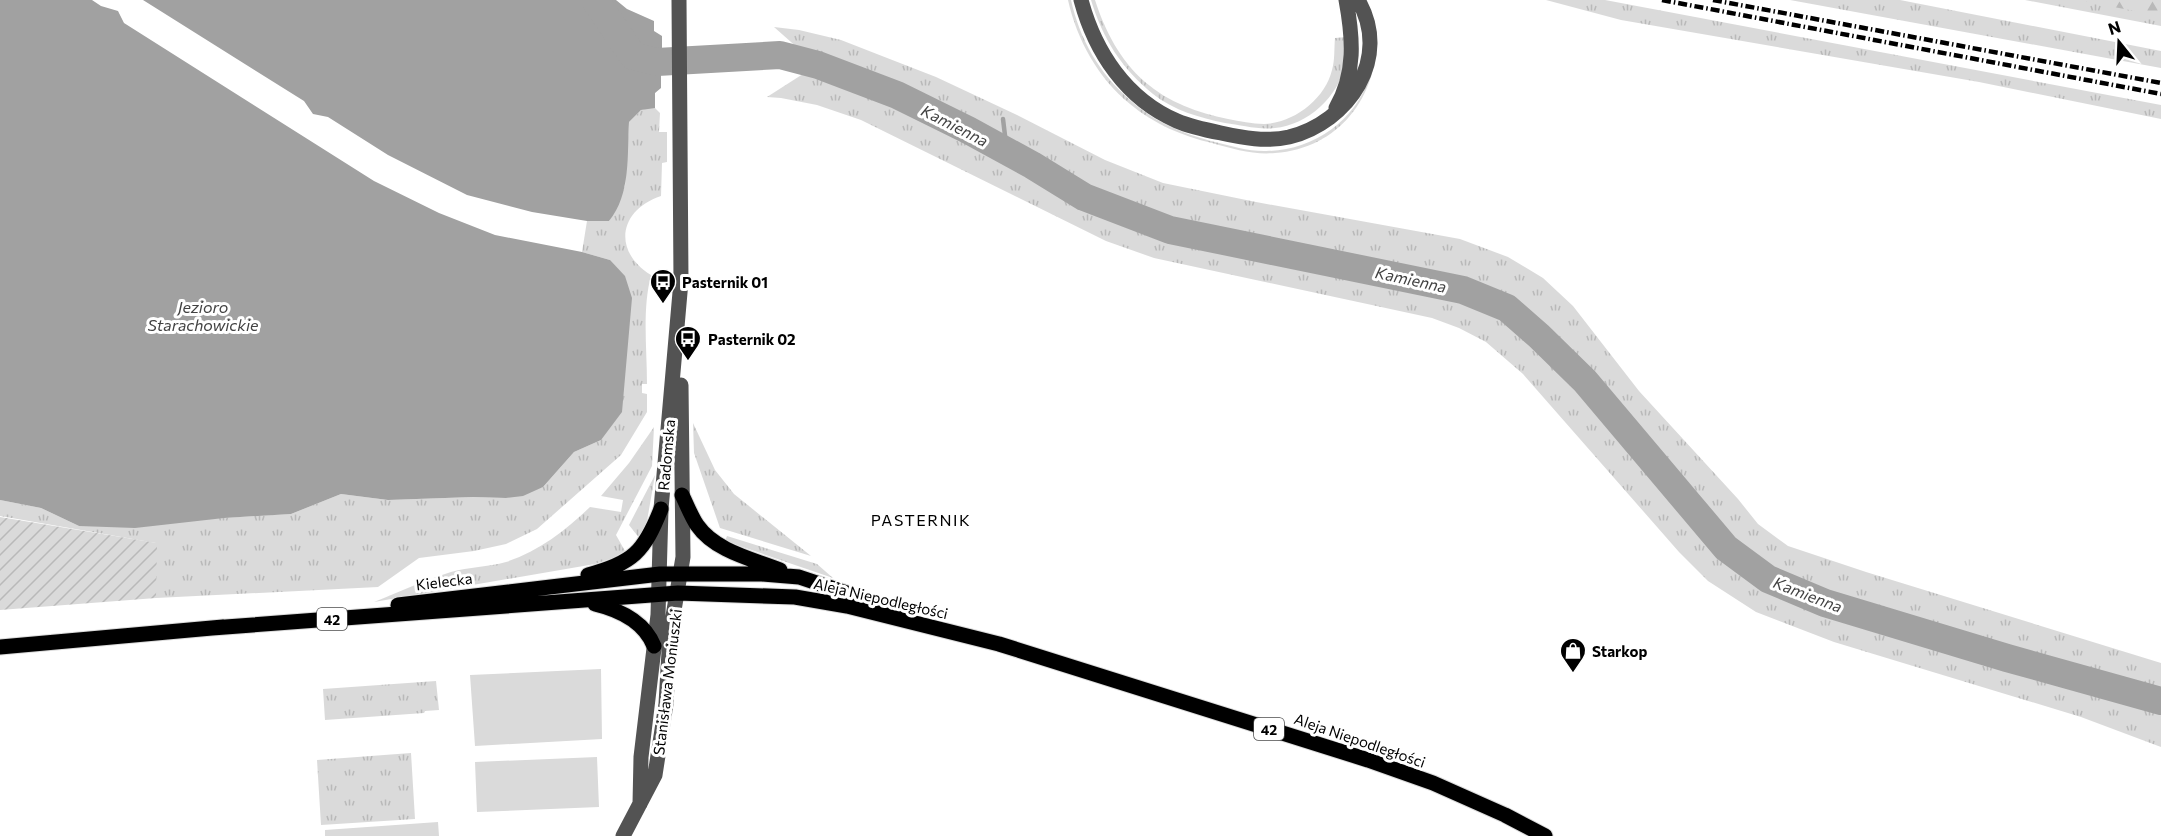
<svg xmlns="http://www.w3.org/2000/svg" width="2161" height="836" font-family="Commissioner,sans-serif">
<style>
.grass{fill:url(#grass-tufts)}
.forest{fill:url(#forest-firs)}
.park{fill:#dadada}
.garden{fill:url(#garden-furrows)}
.water{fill:#a1a1a1}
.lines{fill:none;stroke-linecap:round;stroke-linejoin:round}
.stream{stroke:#a1a1a1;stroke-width:4.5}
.river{stroke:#a1a1a1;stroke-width:28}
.major-casing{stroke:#dbdbdb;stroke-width:17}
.minor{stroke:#535353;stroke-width:15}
.major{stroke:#000;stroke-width:15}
.rail{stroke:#000;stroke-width:4.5;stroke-dasharray:9 3 1.5 3;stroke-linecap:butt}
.labels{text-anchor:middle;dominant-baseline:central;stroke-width:6;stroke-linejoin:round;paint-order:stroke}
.shield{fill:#fff;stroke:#4c4c4c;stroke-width:1.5}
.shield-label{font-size:14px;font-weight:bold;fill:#000}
.poi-label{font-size:15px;font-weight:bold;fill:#000;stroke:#fff;text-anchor:start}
.street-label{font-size:15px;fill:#000;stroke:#fff}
.water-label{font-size:16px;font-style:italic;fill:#424242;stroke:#fff}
.neighbourhood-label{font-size:16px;letter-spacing:1.5px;fill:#000;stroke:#fff}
</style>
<defs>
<pattern id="grass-tufts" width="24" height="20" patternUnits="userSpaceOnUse" patternTransform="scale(1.5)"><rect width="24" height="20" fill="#dadada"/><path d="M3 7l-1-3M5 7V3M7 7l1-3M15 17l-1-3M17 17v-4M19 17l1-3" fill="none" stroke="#b9b9b9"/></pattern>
<pattern id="forest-firs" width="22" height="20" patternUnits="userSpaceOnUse" patternTransform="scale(1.5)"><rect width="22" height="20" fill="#dadada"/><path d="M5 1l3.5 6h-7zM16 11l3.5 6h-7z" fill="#b9b9b9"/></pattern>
<pattern id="garden-furrows" width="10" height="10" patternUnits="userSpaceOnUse" patternTransform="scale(1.5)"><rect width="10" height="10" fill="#dadada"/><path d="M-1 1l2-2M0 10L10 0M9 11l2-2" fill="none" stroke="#b9b9b9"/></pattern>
</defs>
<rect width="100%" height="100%" fill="#fff"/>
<path class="grass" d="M1068,0H1071C1080,40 1099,73 1130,100C1154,122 1184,134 1215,142C1231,146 1247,151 1264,151C1310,152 1355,122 1369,78C1373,64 1373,47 1374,33L1377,34C1378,96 1340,148 1275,153C1254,155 1233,149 1212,143C1182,136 1154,124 1130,104C1098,78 1077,40 1068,0Z
M1091,0H1095C1105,31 1120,60 1145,82C1168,102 1198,113 1228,119C1240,121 1252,124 1264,124C1294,123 1325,99 1332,70C1335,60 1334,49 1335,38L1346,37C1345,45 1346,55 1345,64C1339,97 1307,125 1275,128C1258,130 1241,125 1225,123C1200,118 1173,110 1153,94C1121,68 1103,39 1091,0Z
M1546,0H1605L2161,105V119L1979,82L1621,20Z
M1790,0H1900L2161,51V68Z
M2025,0H2161V26Z
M774,27L799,30L841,40L882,56L936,77L1017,115L1105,160L1163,183L1256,202L1460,239L1508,257L1543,278L1573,306L1639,391L1738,499L1758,524L1788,546L1866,572L2161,663V747L2081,717L1834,642L1756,612L1708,581L1679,552L1523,374L1486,342L1459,328L1432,318L1154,258L1106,241L861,120L817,105L781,98L767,97L817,65Z
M648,108H655L660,113L659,132H667V162L662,163L661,196C619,210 612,251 651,275C642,311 647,347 647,384H642V393L647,394V412L621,455L537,529L506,544L474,551L419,558L378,587L156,598V543L0,516V500L41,508L79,526L291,514L341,494L388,500L473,497L506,498L543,487L574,452L601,440L610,260L582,252L587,221H609L625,186L629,122L641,110Z
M693,423L715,470L734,494L811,556L720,528L694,453Z
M654,427L652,466L616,535L625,551L613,558L595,564L374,602C399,592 425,580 451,572C469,567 488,567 506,562C538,552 566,530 590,507L621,512L623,500L601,496L629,463Z
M655,475L647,521L640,539L629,525Z
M727,536L817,564L833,578L725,541Z
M436,681L439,710L425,711L424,713L325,720L323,689Z
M411,753L415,819L321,825L317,760Z"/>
<path class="forest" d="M2077,0H2161V16Z"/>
<path class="park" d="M601,669L602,739L475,746L470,675Z
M597,757L599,807L477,812L475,762Z
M438,822L439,836H325V830Z"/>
<path class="garden" d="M0,517L157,543L156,598L0,610Z"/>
<path class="water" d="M0,0H92L101,6L118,11L124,23L374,181L439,213L495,235L582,252L610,260L625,276L632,298L622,412L601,440L574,452L543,487L523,496L506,498L473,497L388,500L341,494L291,514L224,518L135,528L79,526L41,508L0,500Z
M143,0H616L627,9L654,21V31L662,36V57L657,59V65L661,66V88L655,93V108L641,110L629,122C627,155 631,194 609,221H587L532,212L467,195L388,155L328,117L313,114L304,101Z"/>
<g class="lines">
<path class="stream" d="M1003,119L1007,152"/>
<path class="river" d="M595,0L633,56L657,62L780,55L818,65L897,95L968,130L1032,165L1084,197L1170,230L1463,290L1507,308L1539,336L1585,381L1726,548L1768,579L1825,603L2007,658L2161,701"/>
<defs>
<path id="major" d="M682,495C687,505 691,516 697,525C715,551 752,559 780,570
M588,575C633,563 644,552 661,509
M595,604C620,610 644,621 654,646
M398,605L660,574H762L799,577L895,609
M212,628L678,593L795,597L847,606L999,644L1368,760L1433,783L1505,815L1545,836
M0,647L223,627"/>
</defs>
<use href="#major" class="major-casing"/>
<path class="minor" d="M1081,0C1095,52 1126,99 1177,121C1191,127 1206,130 1221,133C1243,138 1266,142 1289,137C1349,122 1392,58 1358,0
M1336,108C1356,73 1353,38 1346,0
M640,804L641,757L658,615L661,509L681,281L679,0
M623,836L655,775L666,704L670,634L683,557L681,385"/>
<use href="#major" class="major"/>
<path class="rail" d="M1662,0L2161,94
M1713,0L2161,83"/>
</g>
<defs>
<symbol id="bus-pin" viewBox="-11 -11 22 30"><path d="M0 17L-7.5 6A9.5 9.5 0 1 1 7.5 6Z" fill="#000" stroke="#fff"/><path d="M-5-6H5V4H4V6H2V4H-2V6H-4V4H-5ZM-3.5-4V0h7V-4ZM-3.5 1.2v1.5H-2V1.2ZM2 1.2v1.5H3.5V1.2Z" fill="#fff"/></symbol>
<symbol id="shop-pin" viewBox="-11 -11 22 30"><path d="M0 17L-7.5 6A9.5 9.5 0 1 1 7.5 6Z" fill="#000" stroke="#fff"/><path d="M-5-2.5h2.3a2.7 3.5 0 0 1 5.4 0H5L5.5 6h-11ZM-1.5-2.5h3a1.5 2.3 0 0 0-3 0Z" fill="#fff"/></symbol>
</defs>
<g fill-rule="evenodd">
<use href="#bus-pin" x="648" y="267" width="30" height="40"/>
<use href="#bus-pin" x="673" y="324" width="30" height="40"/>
<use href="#shop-pin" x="1558" y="636" width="30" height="40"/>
</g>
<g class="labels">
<g class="shield">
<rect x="317" y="608" width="30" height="22" rx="4.5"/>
<rect x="1254" y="718" width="30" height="22" rx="4.5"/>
</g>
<g class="shield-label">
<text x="332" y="619">42</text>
<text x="1269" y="729">42</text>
</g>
<g class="poi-label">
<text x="682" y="282">Pasternik 01</text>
<text x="708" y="339">Pasternik 02</text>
<text x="1592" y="651">Starkop</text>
</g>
<g class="street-label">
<text transform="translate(666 455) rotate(-85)">Radomska</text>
<text transform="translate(444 581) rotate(-7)">Kielecka</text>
<text transform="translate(881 598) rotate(13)">Aleja Niepodległości</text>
<text transform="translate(667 682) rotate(-83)">Stanisława Moniuszki</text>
<text transform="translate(1360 740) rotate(19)">Aleja Niepodległości</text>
</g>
<g class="water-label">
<text transform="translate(955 125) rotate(27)">Kamienna</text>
<text transform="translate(1411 279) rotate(12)">Kamienna</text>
<text x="203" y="306">Jezioro<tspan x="203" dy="18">Starachowickie</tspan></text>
<text transform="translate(1808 594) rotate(21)">Kamienna</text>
</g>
<g class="neighbourhood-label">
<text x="921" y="519">PASTERNIK</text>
</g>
</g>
<g transform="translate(2119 42) rotate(342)" stroke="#ffffff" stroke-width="4.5" paint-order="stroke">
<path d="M0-4.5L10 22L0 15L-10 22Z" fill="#000000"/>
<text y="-9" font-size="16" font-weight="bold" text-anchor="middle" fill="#000000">N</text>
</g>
</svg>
